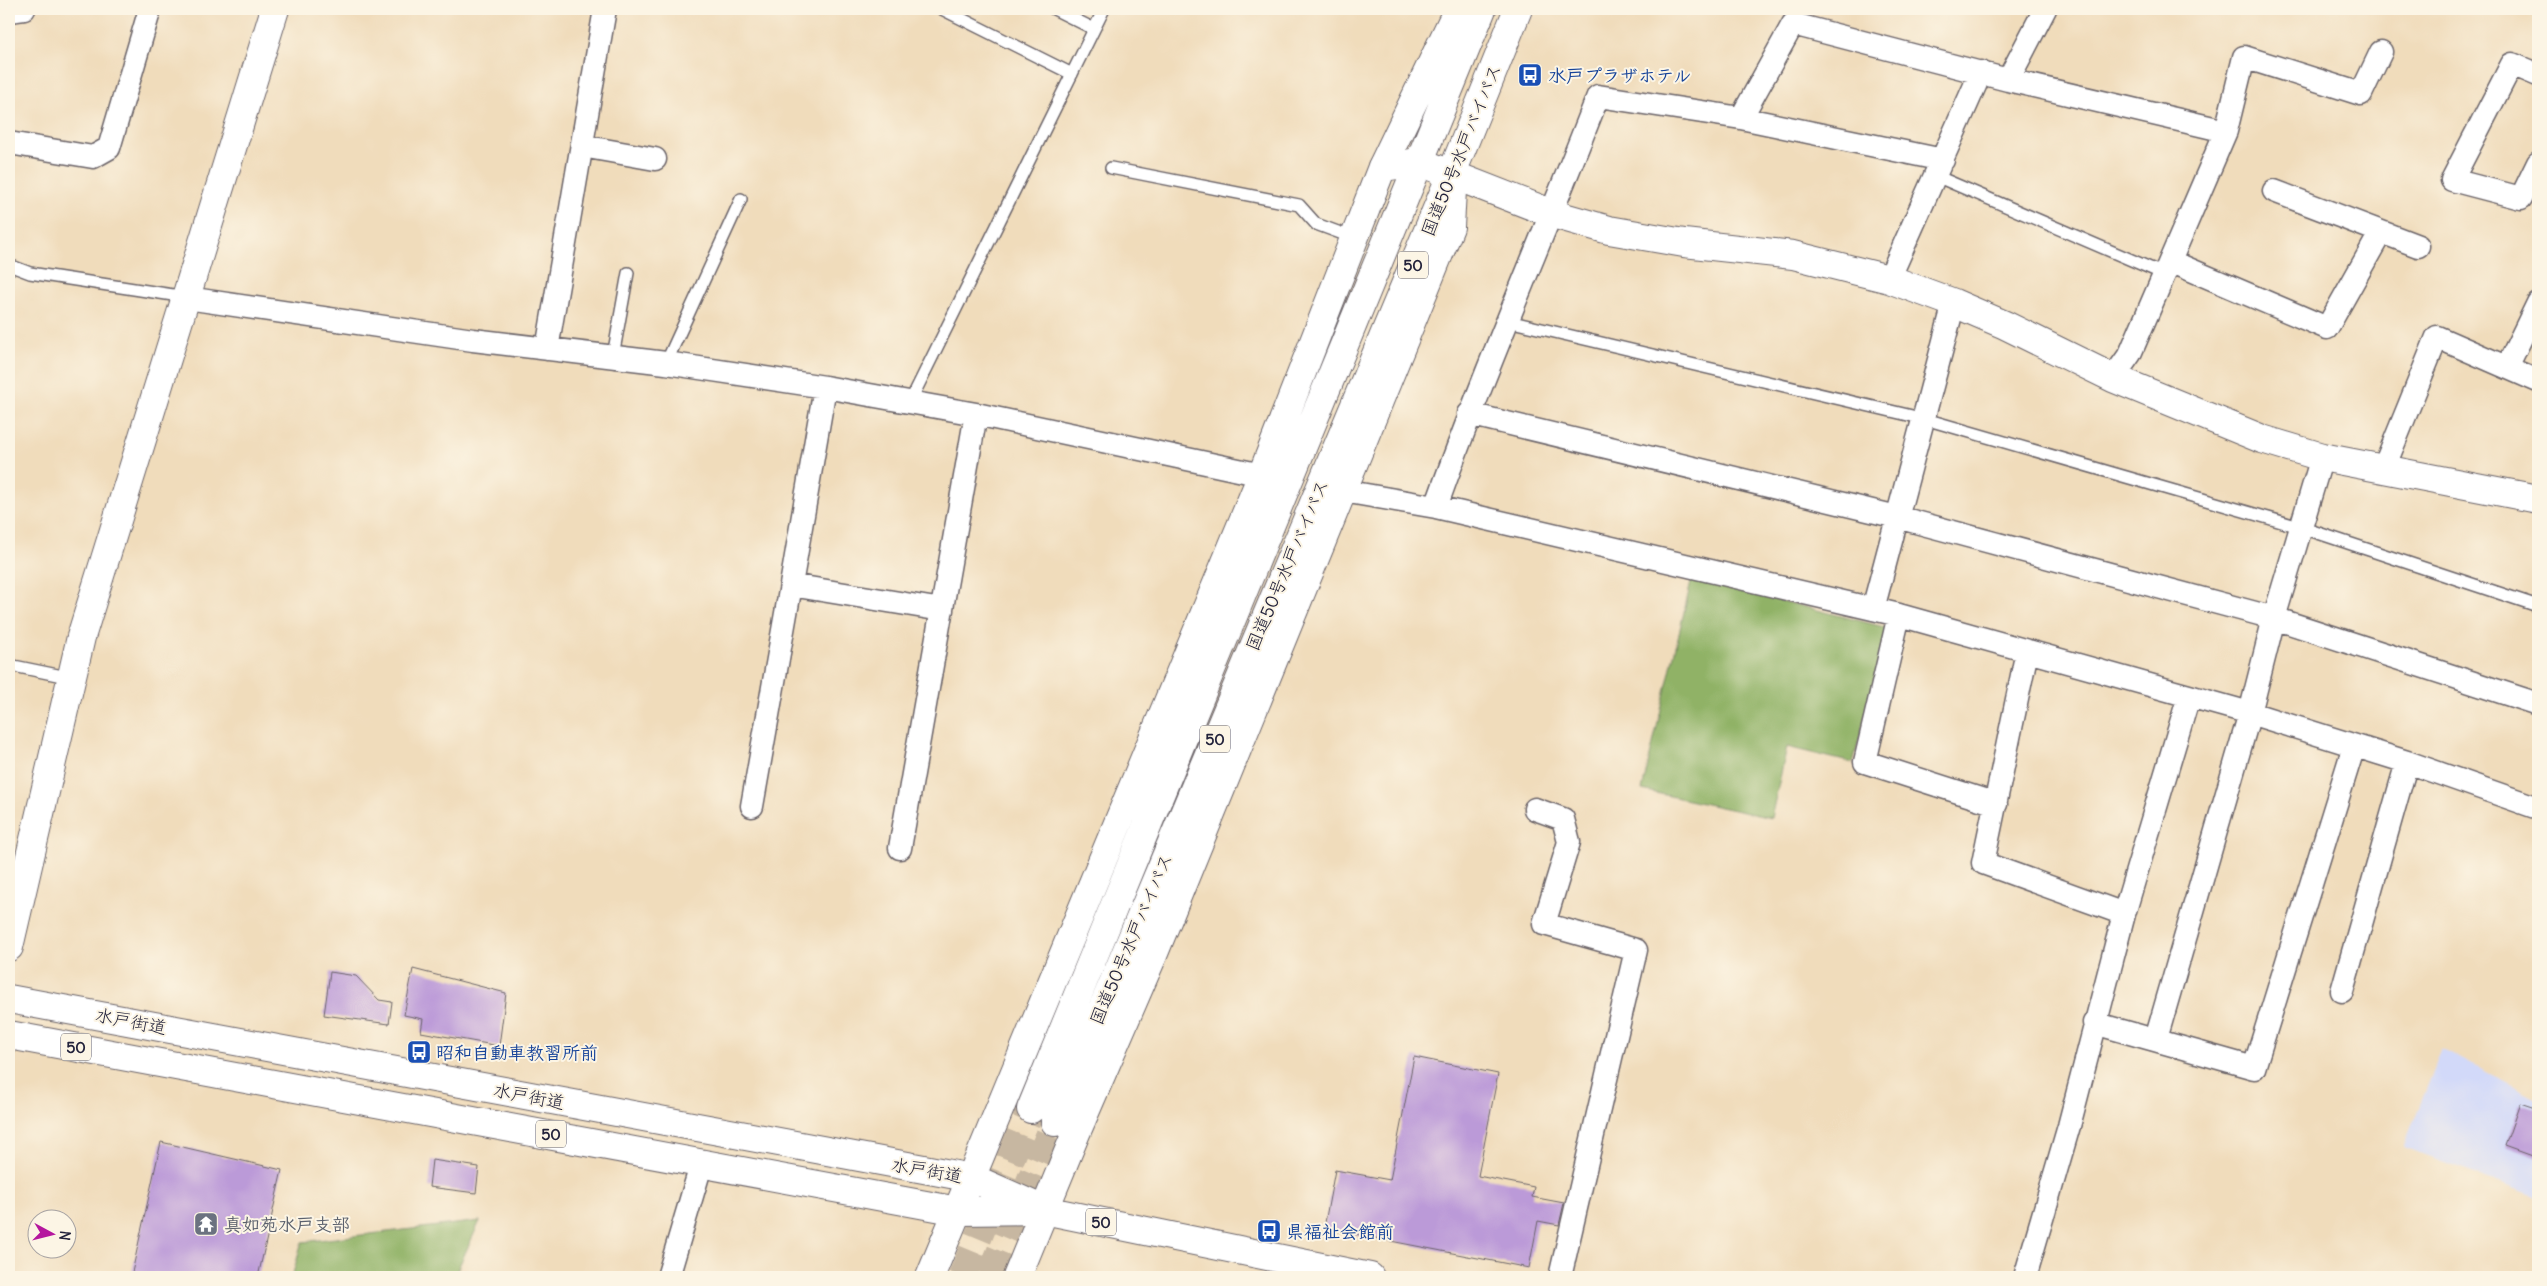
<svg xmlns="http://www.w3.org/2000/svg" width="2547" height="1286" font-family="Delius,'Klee One',sans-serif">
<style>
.built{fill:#d2d9f9}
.forest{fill:#90b266;stroke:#596a50}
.building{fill:#bb9ad8}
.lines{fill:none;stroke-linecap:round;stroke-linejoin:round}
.trunk-tunnel{stroke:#c7b7a1;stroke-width:28;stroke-dasharray:28 14;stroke-linecap:butt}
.service-casing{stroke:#6a6368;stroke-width:14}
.minor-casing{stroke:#6a6368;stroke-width:25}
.tertiary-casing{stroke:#6a6368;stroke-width:30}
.primary-casing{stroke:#6a6368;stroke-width:30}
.trunk-casing{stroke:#6a6368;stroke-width:30}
.service{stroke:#fff;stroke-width:11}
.minor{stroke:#fff;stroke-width:22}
.tertiary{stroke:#fff;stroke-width:28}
.primary{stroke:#fff;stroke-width:28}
.trunk{stroke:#fff;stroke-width:28}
.labels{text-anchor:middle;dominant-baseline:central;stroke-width:4;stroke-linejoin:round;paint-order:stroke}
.shield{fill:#fcf5e5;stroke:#63616e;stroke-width:1}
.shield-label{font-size:16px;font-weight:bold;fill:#22223b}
.transit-label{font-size:18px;font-weight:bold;fill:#164399;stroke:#fcf5e5;text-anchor:start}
.street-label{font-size:18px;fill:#22223b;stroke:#fcf5e5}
.worship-label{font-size:18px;font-weight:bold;fill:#5b616d;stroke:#fcf5e5;text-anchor:start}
</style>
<rect width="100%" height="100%" fill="#fcf5e5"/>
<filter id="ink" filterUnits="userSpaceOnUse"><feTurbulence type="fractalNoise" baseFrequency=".02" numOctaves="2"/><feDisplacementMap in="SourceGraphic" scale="10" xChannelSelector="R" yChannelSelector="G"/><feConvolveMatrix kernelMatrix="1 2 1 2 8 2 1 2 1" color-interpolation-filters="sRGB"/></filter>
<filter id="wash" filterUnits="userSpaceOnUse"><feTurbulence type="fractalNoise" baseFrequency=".0096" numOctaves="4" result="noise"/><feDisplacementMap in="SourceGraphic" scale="20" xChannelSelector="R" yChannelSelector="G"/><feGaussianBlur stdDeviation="1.12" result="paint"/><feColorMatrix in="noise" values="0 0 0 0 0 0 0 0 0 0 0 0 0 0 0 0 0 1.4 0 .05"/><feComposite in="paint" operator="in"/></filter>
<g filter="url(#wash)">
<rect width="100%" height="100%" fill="#f0dcbb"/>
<path class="built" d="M2442,1049L2538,1099V1197L2403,1148Z"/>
<path class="forest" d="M1692,578L1888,628L1853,763L1787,747L1771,818L1642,790Z
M480,1221L454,1277H292L302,1242Z"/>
<g id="blocks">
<path class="building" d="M413,969L506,993L499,1046L421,1032L423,1019L404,1015Z
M330,972L356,976L379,1000L392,1002L389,1024L324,1015Z
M1414,1057L1498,1074L1478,1176L1534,1187L1532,1197L1564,1203L1559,1225L1538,1221L1529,1268L1324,1228L1335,1170L1390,1180Z
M2520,1103L2538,1109V1158L2505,1146Z
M161,1142L282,1170L258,1277H131Z
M432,1160L479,1167L476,1193L429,1187Z"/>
</g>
</g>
<g filter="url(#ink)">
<use href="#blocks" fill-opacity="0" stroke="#6a6368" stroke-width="1"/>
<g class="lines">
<path class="trunk-tunnel" d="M962,1277L1031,1109
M990,1277L1055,1122"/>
<defs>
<path id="service" d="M942,9L1072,74
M1054,9L1094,29
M1111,168L1299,205L1316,224L1354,238
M1936,176L2164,274
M9,265L30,273L186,297
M1508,321L1925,419L2303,528L2538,606
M613,356L628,273
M666,363L741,199
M910,402L1104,9
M9,665L72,678"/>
<path id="minor" d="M9,11L24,9
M2538,75L2512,64L2452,180L2521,198L2538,163
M2008,80L2045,9
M1741,118L1943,160
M2226,131L2244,57L2361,94L2381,52
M9,143L93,157L109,148L150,9
M582,146L655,159
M2274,191L2418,246
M2170,261L2327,328L2381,232
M1889,279L1981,72
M187,298L473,340L666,363L825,387L976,414L1262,475
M547,349L605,9
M2507,367L2538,303
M1469,414L1897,517L2274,618L2538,704
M2383,470L2437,337L2538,381
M1343,491L1436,507L1899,615L2250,713L2407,762L2538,808
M1436,507C1485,368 1545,233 1598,96L1741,118L1793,24L2008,80L2226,131L2130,354L2113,378
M791,585L825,387
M1873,609L1954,303
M1899,615L1865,762L1996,804
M2027,651L1983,863L2124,914
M752,806L791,585L942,610
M1535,809L1563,819L1569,842L1544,924L1636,950L1560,1277
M900,848L976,414
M2342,991L2407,762
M2094,1023L2254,1068L2354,746
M2156,1039L2250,713L2274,618L2322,457
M668,1277L702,1162
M2025,1277L2069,1126L2124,914L2189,696"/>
<path id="tertiary" d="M1382,167L1420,162L1553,214L1609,230L1684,243L1793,255L1889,279L1954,303L2005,325L2113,378L2262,439L2322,457L2538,499
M9,947L81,637L275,9"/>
<path id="primary" d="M9,999L972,1178L1035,1206
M9,1035L958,1211L1044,1210L1370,1277"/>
<path id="trunk" d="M1031,1109L1482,9
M1055,1122L1452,173L1518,9
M930,1277L1262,475L1382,167L1458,9
M1017,1277L1076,1133L1154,953L1450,227L1452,190"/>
</defs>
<use href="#service" class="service-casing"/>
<use href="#minor" class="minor-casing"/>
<use href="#tertiary" class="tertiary-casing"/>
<use href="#primary" class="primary-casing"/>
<use href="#trunk" class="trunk-casing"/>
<use href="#service" class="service"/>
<use href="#minor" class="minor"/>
<use href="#tertiary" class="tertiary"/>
<use href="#primary" class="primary"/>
<use href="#trunk" class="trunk"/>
</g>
</g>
<defs>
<symbol id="bus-square" viewBox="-11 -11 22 22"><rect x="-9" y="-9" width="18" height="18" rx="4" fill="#1a4fb4" stroke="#fcf5e5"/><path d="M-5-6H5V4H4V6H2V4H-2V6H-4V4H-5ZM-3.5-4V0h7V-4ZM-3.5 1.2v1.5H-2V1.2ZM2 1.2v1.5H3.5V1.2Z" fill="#fff"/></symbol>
<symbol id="temple-square" viewBox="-11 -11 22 22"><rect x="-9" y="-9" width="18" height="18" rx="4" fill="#6b7280" stroke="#fcf5e5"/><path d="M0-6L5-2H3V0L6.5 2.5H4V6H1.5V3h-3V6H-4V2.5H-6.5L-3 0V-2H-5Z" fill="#fff"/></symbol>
</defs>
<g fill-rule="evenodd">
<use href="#bus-square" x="1516" y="61" width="28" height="28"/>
<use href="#bus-square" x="405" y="1038" width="28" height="28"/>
<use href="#temple-square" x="192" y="1210" width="28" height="28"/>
<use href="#bus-square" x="1255" y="1217" width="28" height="28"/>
</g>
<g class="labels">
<g class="shield">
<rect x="1398" y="251.5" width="30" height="27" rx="4"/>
<rect x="1200" y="725.5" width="30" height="27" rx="4"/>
<rect x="61" y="1033.5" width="30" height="27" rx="4"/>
<rect x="536" y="1120.5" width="30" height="27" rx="4"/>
<rect x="1086" y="1208.5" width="30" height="27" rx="4"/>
</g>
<g class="shield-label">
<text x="1413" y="265">50</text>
<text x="1215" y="739">50</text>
<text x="76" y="1047">50</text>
<text x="551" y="1134">50</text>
<text x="1101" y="1222">50</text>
</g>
<g class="transit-label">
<text x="1548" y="75">水戸プラザホテル</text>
<text x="436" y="1052">昭和自動車教習所前</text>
<text x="1286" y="1231">県福祉会館前</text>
</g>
<g class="street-label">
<text transform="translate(1461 150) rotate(-68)">国道50号水戸バイパス</text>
<text transform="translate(1287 565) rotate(-67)">国道50号水戸バイパス</text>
<text transform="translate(1131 939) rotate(-67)">国道50号水戸バイパス</text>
<text transform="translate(131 1021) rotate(11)">水戸街道</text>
<text transform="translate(529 1096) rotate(11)">水戸街道</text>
<text transform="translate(927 1170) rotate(10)">水戸街道</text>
</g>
<g class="worship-label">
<text x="224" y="1224">真如苑水戸支部</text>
</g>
</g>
<rect width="2547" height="1286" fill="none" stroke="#fcf5e5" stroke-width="30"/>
<g transform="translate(52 1234) rotate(97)"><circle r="24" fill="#fcf5e5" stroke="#a5a1a1"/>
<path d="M0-4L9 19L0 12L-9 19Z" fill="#b5179e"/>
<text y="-8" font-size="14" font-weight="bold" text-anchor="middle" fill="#22223b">N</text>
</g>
</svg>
